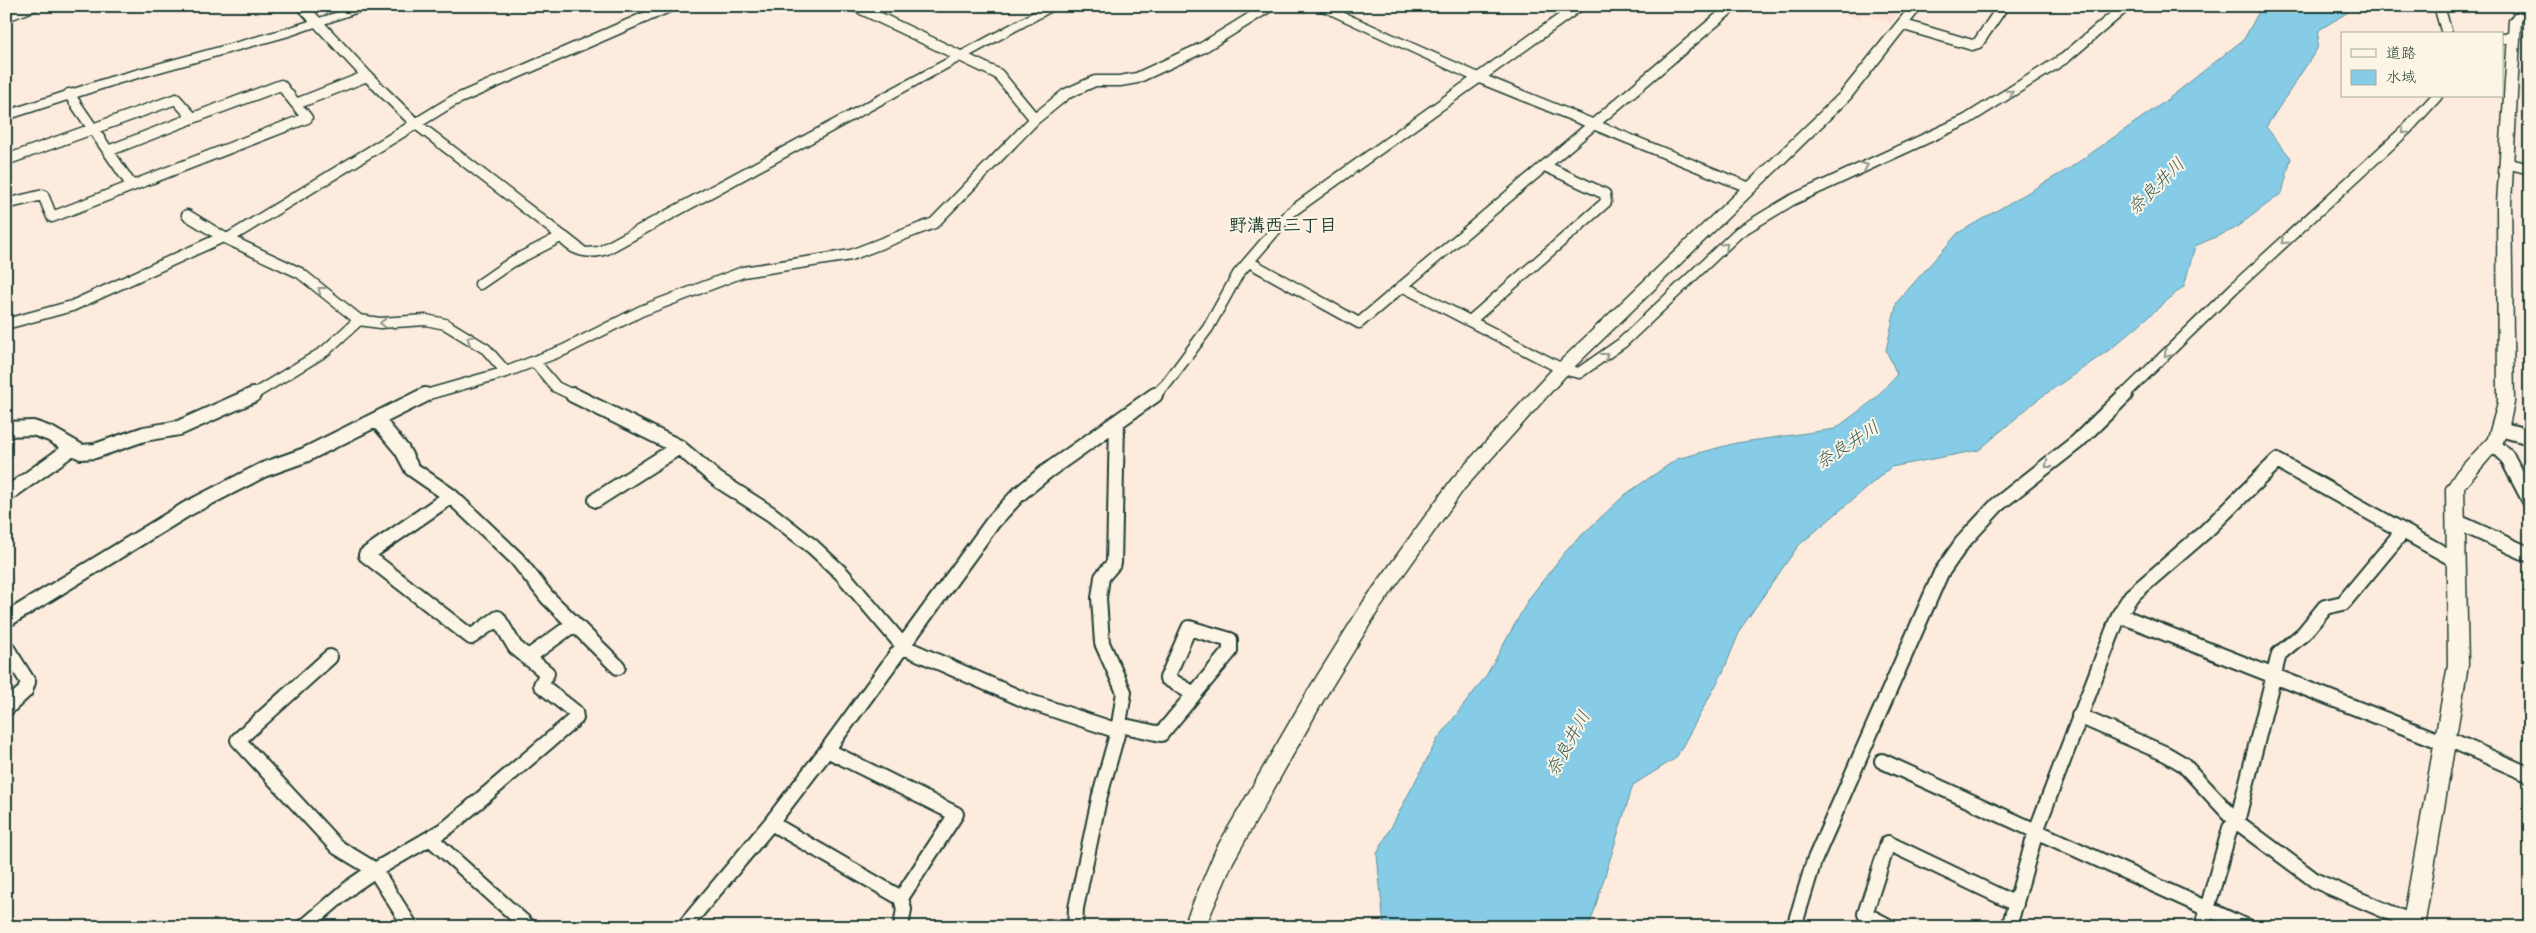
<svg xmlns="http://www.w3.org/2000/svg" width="2536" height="933" font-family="Kalam,'Klee One',sans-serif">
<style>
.built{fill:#fedfd4}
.water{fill:#86cce7;stroke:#5d939f}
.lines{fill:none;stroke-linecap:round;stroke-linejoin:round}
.street-far1-casing{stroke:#1f3d34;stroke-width:13}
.street-casing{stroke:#1f3d34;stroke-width:18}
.secondary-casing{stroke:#1f3d34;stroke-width:3}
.street-far1{stroke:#fcf5e5;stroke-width:10}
.street{stroke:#fcf5e5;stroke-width:14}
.secondary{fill:#fcf5e5;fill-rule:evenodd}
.oneway{stroke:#8e998c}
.labels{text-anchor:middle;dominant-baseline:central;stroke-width:4;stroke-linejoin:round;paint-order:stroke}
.water-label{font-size:18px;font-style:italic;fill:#345a58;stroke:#fcf5e5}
.neighbourhood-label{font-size:18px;font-weight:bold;fill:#1f3d34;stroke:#fcf5e5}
</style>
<rect width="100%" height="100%" fill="#fdebdd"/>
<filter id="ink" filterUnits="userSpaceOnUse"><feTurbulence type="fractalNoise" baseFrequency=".02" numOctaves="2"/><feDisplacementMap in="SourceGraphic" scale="10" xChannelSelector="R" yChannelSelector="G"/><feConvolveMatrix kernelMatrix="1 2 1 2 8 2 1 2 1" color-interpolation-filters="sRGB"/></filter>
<g filter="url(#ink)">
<path class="built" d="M1812,6H1903L1890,23L1862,14L1860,19Z"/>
<path class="water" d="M2262,6H2358L2319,30L2317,49L2266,127L2291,158L2282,193L2234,229L2195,246L2184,286L2112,348L2037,400L1979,450L1891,467L1798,546L1741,628L1723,672L1676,758L1633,785L1589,927H1384L1377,854L1437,740L1486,676L1530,597L1569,547L1626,494L1677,459L1736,443L1835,429L1875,399L1897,374L1886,350L1897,302L1958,233L2070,168L2167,100L2244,39Z"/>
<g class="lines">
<defs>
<path id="street-far1" d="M302,6L367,76L415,123L562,236L512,262L480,284
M855,6L998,74L1035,119
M2439,6L2447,34
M6,16L33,6
M1904,25L1972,45L1978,43L2003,6
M2502,38H2513
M69,94L132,186
M296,104L367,76
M108,151L193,118
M6,160L176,99L193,118L281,85L307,118L52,217L43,195L6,204
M2506,163L2530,169
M187,215L223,237
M229,238L453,101L671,6
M1249,262L1359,323L1733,6
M1402,286L1562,369L1579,373L1622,343L1739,232L1792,200L1966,120L2065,58L2126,6
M1470,321L1606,202L1605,194L1545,166
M6,324L72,306L223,237L300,273L359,320L380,323L426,320L445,324L486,349L506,372
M534,361L556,387L575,396
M251,396L325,351L359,320
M422,396L506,372L564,350L641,311L743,272L851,255L934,223L1035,119L1066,94L1095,81H1120L1137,78L1202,48L1270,6
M1154,396L1167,383L1208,328L1238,274L1291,212L1579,6
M2123,396L2234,288L2408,128L2437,96"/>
<path id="street" d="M573,395L679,447L718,480L771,514L813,547L842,574L904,647L1027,701L1118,731
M377,420L402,450L412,469L451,496L366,555L471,637L498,618L515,647L547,673L541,685L575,712L576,718L448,827L430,838
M6,429L33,428L50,434L81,452L95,451L144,434L179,428L253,395
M2500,429L2530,437
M2493,444L2507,457L2530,501
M6,495L72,448
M451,496L517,559L547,597L618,667
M596,500L679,447
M2455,521L2530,555
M2119,615L2445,743
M6,620L187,509L263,470L305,455L425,395
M6,647L28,682L25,691L6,709
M527,658L574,624
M2079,716L2166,754L2183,764L2237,822L2316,881L2414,923
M1120,725L1161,734L1230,651V640L1189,628L1167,678L1194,694
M2446,738L2530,775
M827,750L956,814L901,898
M1882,761L2247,927
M771,823L901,898L904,909L901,927
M304,927L353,885L375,870L337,847L238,740L330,657
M411,927L375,870L430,838L529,927
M684,927L771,823L827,750L993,522L1018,495L1046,472L1155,395
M1075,927L1076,908L1099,799L1118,731L1124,692L1102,643L1099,598L1102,577L1114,563L1117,423
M1794,927L1814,861L1941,573L1962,543L1997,505L2077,442L2125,395
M1890,927L1865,914L1888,843L2016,904
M2009,927L2036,831L2119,615L2131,596L2206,531L2277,461L2457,561
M2202,927L2230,828L2237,822L2279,654L2304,633L2325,607L2343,603L2403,531"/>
<path id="secondary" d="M357,6H376L289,36L120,83L6,120V111L110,77L281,30Z
M1045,6H1061L608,254C587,260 568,256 555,236L562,231L567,233L586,248L598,247Z
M1312,6H1329L1484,75L1748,182L1840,93L1910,6H1923L1850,99L1568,373L1464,489L1378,611L1323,701L1233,862L1205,927H1183L1216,849L1309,689L1364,601L1452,479L1556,365L1740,189L1474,81Z
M2520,6H2530V11L2521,21L2511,203L2514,403L2508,430L2502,444L2464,488L2468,665L2424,927H2402L2448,665L2446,488L2457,471L2488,438L2498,403L2497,203L2509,20Z"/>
</defs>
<use href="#street-far1" class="street-far1-casing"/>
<use href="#street" class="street-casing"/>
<use href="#secondary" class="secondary-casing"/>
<use href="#street-far1" class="street-far1"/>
<use href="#street" class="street"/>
<use href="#secondary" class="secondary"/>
</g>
<defs><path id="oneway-chevron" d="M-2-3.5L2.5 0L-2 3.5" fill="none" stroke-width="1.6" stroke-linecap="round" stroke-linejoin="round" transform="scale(1.25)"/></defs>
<g class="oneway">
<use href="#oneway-chevron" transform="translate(2010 93) rotate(-32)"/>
<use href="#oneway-chevron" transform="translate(2404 131) rotate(137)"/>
<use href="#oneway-chevron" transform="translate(1865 166) rotate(-23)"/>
<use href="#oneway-chevron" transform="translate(2284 241) rotate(137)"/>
<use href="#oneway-chevron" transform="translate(1725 246) rotate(-43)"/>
<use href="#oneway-chevron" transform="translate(321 290) rotate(-142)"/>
<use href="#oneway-chevron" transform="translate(383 323) rotate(-180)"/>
<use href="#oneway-chevron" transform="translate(470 339) rotate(-148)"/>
<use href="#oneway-chevron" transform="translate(2167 354) rotate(137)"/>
<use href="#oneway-chevron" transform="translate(1605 356) rotate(-38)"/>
<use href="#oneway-chevron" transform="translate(2048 465) rotate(142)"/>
</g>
</g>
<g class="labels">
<g class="water-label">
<text transform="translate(2157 187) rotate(-45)">奈良井川</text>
<text transform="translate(1848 446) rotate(-33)">奈良井川</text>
<text transform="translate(1569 744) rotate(-61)">奈良井川</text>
</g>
<g class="neighbourhood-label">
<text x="1283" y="226">野溝西三丁目</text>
</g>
</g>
<rect width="2536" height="933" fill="none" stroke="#fcf5e5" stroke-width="25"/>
<rect x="12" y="12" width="2511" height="908" fill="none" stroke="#1f3d34" stroke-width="2" filter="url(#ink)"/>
<rect x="2341" y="32" width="162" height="65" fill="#fcf5e5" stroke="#a4ab9e"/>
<rect x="2351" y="49" width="25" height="8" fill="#fcf5e5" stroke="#a4ab9e"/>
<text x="2386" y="58" font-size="15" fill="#1f3d34">道路</text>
<rect x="2351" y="70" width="25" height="15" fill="#86cce7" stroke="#a4ab9e"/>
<text x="2386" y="82" font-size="15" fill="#1f3d34">水域</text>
</svg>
